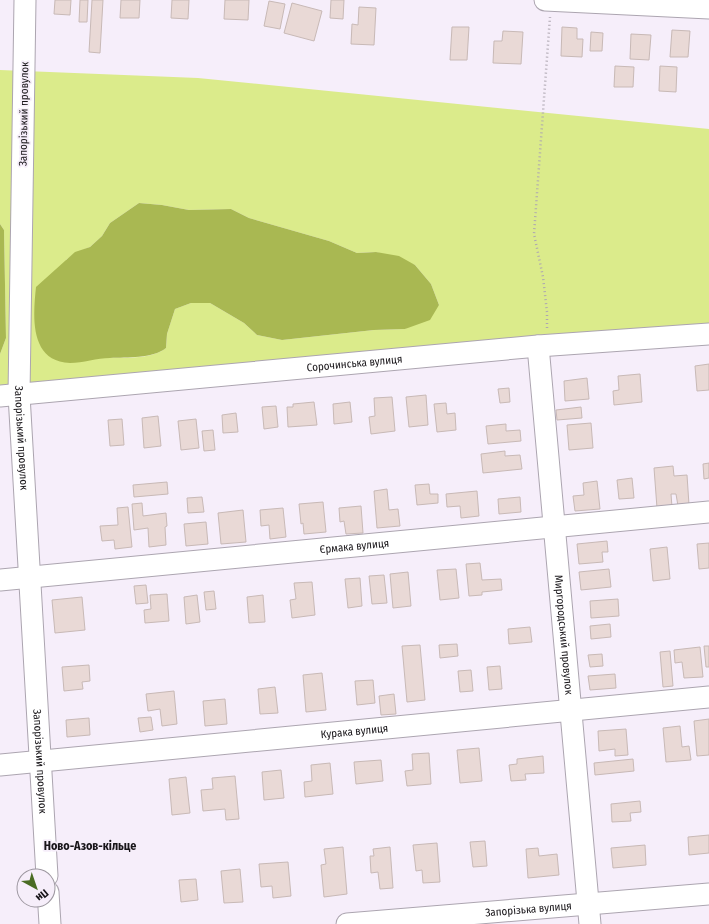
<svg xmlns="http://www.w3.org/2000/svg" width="709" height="924" font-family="'Fira Sans Condensed',sans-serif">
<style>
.green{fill:#dbeb8b;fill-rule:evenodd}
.forest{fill:#a9b852}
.building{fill:#e9d9d6;stroke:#c8b9b6}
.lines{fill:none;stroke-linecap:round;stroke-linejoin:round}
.minor-casing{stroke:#aca5b0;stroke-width:23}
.path{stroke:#aea7b1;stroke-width:2.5;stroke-dasharray:1 3;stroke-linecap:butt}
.minor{stroke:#fff;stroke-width:21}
.labels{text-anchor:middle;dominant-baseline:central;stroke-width:3.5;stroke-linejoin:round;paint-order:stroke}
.street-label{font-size:11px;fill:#181519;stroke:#f6eefa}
.neighbourhood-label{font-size:12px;font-weight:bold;fill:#181519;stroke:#f6eefa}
</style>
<rect width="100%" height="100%" fill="#f6eefa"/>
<path class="green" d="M0,70L198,78L709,129V323L0,390V354L6,338L4,230L0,224ZM139,203L162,205L189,210L231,209L249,218L329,241L357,253L376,252L415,265L431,284L439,305L405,329L374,330L282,340L257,335L244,323L210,303H191L175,309L167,334L166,348C150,361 119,357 98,358L66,260L75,253L90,247L102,236L110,223Z"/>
<path class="forest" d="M139,203L162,205L189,210L231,209L249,218L329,241L357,253L376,252L399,256L415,265L431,284L439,305L430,320L405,329L374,330L282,340L257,335L244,323L210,303H191L175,309L167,334L166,348C152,359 127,357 110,358C97,358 83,363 70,363C29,361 33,316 36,287L75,252L90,247L102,236L110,223Z
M0,224L4,230L6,338L0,354Z"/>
<path class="building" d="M55,0H71L70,15L54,14Z
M80,0H88L87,22H79Z
M92,0H103L100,53L89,52Z
M121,0H140L139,18H120Z
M172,0H189L188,19L171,18Z
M225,0H249L248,20L224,19Z
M331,0H344L343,19L330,18Z
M269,1L285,4L280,29L264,26Z
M292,3L322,11L314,41L284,33Z
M359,7L376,8L374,45L351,44L352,24L358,25Z
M452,27H469L467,60H450Z
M562,27L577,28V39H583L582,57L561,56Z
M672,30L690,31L688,57H670Z
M503,31L523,32L521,64L493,63L494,41H502Z
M591,32L603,33L602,51H590Z
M631,34L651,35L649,60L630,59Z
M615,66L634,67L633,87H614Z
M660,66L677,67L676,92L659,91Z
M709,364V390L697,391L695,366Z
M640,374L642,402L614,405L613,391L619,390L618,376Z
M587,378L589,399L565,401L564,381Z
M509,388L510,402L500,403L498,389Z
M426,395L428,425L409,427L406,397Z
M392,397L395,431L371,434L369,417L375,416L374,398Z
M314,402L317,425L288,427L287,407H293V404Z
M350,402L352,422L334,424L333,404Z
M446,403L447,414L455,413L456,430L437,432L434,404Z
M276,406L278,427L264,429L262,407Z
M581,407L582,418L557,420L556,410Z
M236,413L238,432L223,433L222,415Z
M158,416L161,446L144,448L142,418Z
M122,419L124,445L110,446L108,420Z
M196,419L199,448L181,450L178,421Z
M591,423L593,448L569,450L567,425Z
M506,424V431L520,430L521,441L488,444L486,426Z
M213,430L215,450L204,451L202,431Z
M505,451V456L520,455L522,469L483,473L481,454Z
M709,463V478L704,479L703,464Z
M673,466L674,476L687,475L689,505L678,506L676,494H671L672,507L657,508L654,468Z
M632,478L634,498L619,499L617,480Z
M597,481L600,509L575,511L573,496L584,495L583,483Z
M167,482L168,494L134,497L133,485Z
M429,484L430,494H438V503L417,505L415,485Z
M387,489L389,510L398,509L400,526L377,528L374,491Z
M477,491L479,516L461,518L460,506L447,507L446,494Z
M202,497L204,512L188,513L187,498Z
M520,497L521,512L499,514L498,499Z
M323,502L326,532L304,534L303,523L301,524L299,504Z
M142,503L143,516L166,513L167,526L165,527L166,545L149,547L148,528L134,530L132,504Z
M361,506L363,533L346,534L344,521L340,522L339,508Z
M128,507L132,547L115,549L114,540L102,541L100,526L118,525L117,508Z
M283,508L286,537L270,539L269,525L261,526L260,510Z
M243,510L246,542L221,544L218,513Z
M206,522L208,544L186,546L184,524Z
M607,541L608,552H602L603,562L579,564L577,544Z
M709,543V568L699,569L697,544Z
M667,547L670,579L653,581L650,549Z
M480,563L482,580L501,579L502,590L482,592V595L469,596L466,564Z
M456,569L459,598L440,600L437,570Z
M609,569L611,587L581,590L579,572Z
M408,572L411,606L393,608L390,574Z
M384,575L387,603L372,604L369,576Z
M360,578L362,606L348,608L345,579Z
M312,582L315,615L292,618L290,600L296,599L294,583Z
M146,585L148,603L136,604L134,586Z
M214,591L216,609L206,610L204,592Z
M167,594L169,621L145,623L144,610L151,609L150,595Z
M197,595L200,622L186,624L184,597Z
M263,595L265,622L249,623L247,597Z
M82,597L85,630L55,633L52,600Z
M618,599L619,616L591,618L590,601Z
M610,624L611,637L591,639L590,626Z
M530,627L532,642L509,644L508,629Z
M457,644L458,656L440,658L439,645Z
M420,645L425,700L407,702L402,646Z
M704,646H709V667H706Z
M700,647L703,677L684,678L682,662L675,663L674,650Z
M670,651L673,686L663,687L660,652Z
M602,654L603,666L590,667L588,655Z
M89,665L90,681L82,682L83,689L64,691L62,667Z
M500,666L502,689L489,690L487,667Z
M471,670L473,691L460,692L458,671Z
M322,673L326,710L306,712L303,675Z
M615,674L616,688L590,690L588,676Z
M373,680L375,703L357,705L355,681Z
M275,687L278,713L260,714L258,689Z
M174,691L177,724L162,726L160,709L148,711L146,694Z
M394,694L396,714L381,715L379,696Z
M225,699L227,724L205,726L203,701Z
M151,717L153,730L140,732L138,718Z
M89,718L90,735L67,737L66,720Z
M709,719V755L697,756L694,721Z
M680,726L682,747L689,746L691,760L666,762L663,728Z
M626,729L628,755L615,756V749L599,751L598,731Z
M479,748L482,781L460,783L457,750Z
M429,753L431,784L407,786L405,771L413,770L412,754Z
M543,756L544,773L525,774L526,780L511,781L509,765L517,764V759Z
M633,759L634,771L595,775L594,763Z
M381,760L383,781L356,784L354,762Z
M330,763L333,794L305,797L304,782L312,781L311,765Z
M281,770L284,798L264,800L262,772Z
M235,776L239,819L226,820L225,809L203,811L201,790L213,789L212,778Z
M186,777L190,813L172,815L169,779Z
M640,801L641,812L630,813L631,821L612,822L611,804Z
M709,835V853L689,855L688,837Z
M485,841L487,866L473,867L470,842Z
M437,843L440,882L423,883L422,870L416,871L413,845Z
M645,845L646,865L613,868L611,848Z
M343,847L347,894L324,897L321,865L326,864L324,849Z
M390,847L393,888L380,889L378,872L371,873L370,856H374L373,849Z
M538,848L539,856L557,854L559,875L528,878L526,849Z
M288,862L291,896L273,898L272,886L261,887L259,864Z
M240,869L243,902L224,903L221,871Z
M196,879L198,900L181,902L179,880Z"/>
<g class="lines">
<defs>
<g id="minor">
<path id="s1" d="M25,0L19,395L47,876"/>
<path d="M545,0L709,8"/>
<path id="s2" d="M538,346L590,924"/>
<path id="s3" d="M0,396L538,346L709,334"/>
<path id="s4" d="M0,580L709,512"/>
<path id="s5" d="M0,765L709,697"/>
<path d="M48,892L50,924"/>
<path id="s6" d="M347,924L709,894"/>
</g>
</defs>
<use href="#minor" class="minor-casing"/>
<path class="path" d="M547,328V312L543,277L534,234L550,17"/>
<use href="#minor" class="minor"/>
</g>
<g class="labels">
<g class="street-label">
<text transform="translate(24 114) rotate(-89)">Запорізький провулок</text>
<text stroke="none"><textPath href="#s3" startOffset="356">Сорочинська вулиця</textPath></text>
<text stroke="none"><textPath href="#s1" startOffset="438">Запорізький провулок</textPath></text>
<text stroke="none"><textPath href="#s4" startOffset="356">Єрмака вулиця</textPath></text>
<text stroke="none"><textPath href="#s2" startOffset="290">Миргородський провулок</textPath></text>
<text stroke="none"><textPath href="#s5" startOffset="356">Курака вулиця</textPath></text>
<text stroke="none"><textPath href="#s1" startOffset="762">Запорізький провулок</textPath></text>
<text stroke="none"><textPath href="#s6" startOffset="182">Запорізька вулиця</textPath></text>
</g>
<g class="neighbourhood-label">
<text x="90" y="846">Ново-Азов-кільце</text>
</g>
</g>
<g transform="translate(36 888) rotate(140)"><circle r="19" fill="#f6eefa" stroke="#9d97a0"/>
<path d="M0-3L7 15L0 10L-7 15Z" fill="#4a6c24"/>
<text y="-6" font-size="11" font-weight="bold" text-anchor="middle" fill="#181519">Пн</text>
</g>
</svg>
